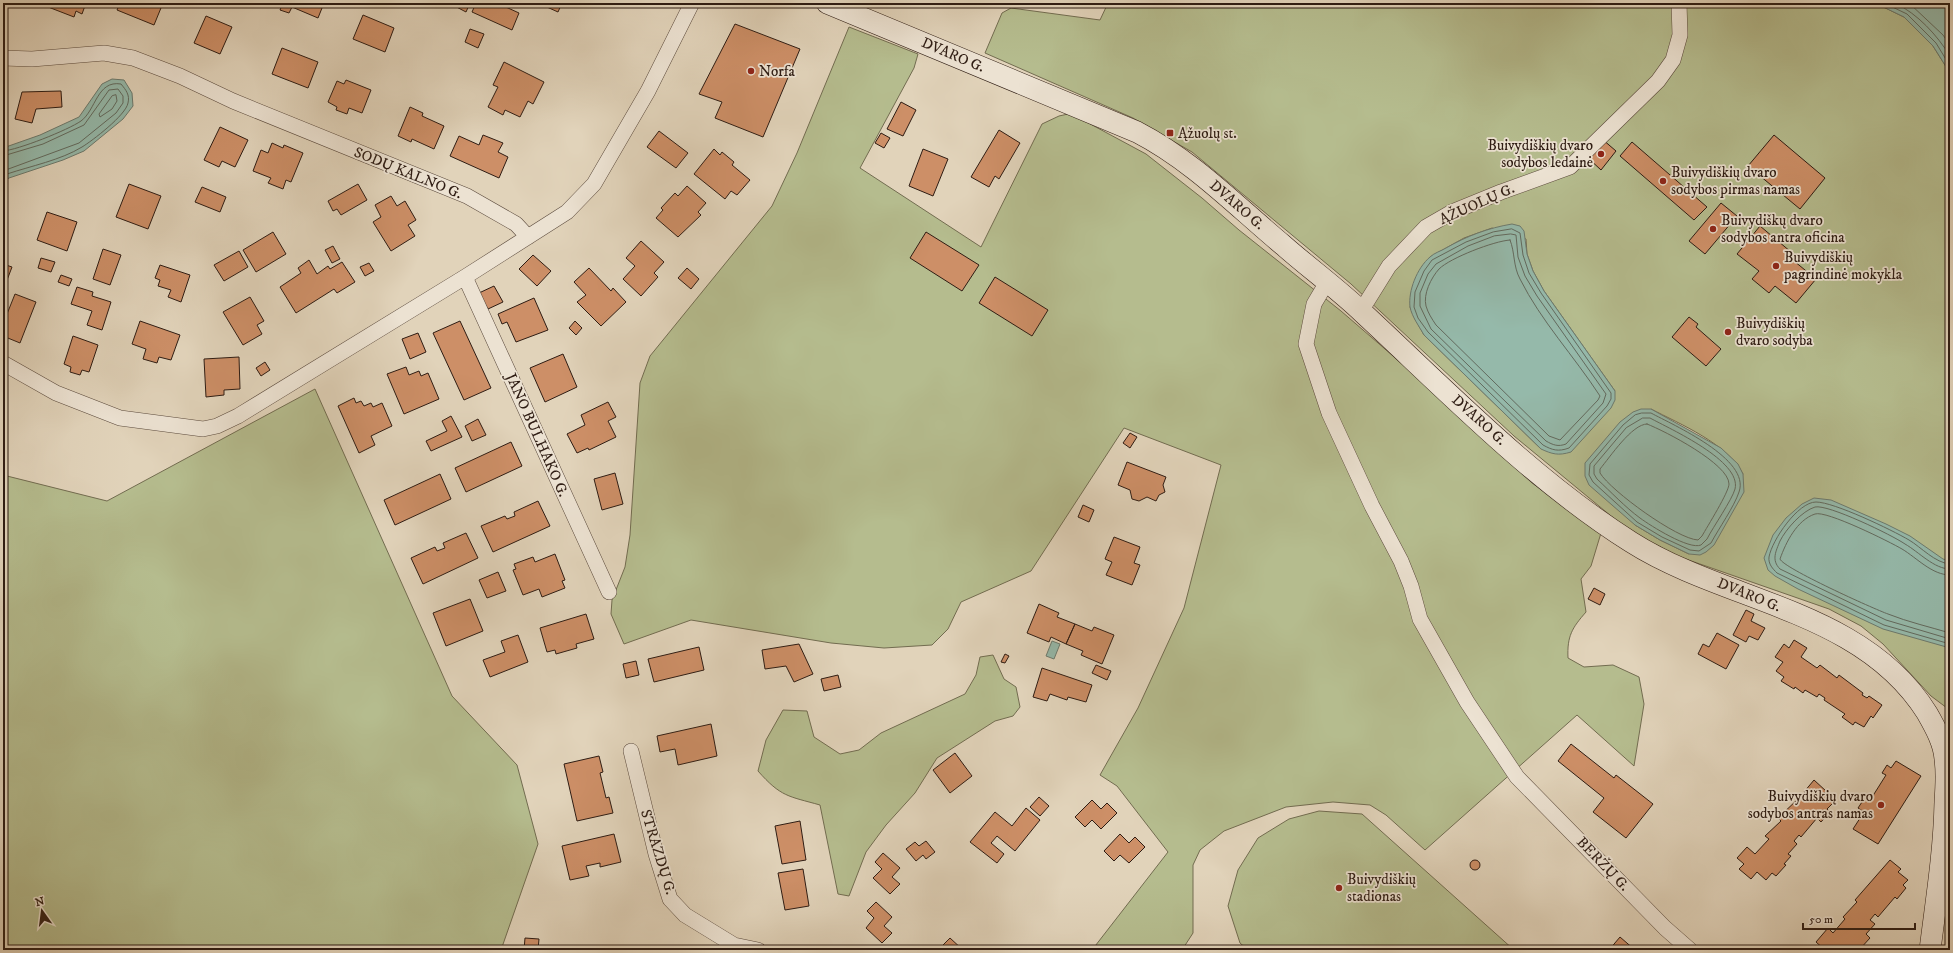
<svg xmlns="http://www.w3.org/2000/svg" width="1953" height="953" font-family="'IM FELL DW Pica',serif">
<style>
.green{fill:#b5bc8e;stroke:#726c50;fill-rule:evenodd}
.water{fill:#95b9aa;stroke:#6c7a6e}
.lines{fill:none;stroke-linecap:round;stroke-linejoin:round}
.shore{stroke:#626a5e;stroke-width:1}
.building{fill:#cd8f67;stroke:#2e1c13}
.minor-casing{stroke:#5b4a3d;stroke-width:16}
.secondary-casing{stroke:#2e1c13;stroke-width:22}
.minor{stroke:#ece2d2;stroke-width:15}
.secondary{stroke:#ece2d2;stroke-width:21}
.poi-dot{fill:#8f2418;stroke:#ece2d2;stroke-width:1.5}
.labels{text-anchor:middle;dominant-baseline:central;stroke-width:3.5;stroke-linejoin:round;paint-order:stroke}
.street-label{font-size:15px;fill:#2e1c13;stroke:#ece2d2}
.poi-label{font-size:15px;fill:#2e1c13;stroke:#ece2d2;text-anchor:start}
</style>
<rect width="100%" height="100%" fill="#e1d3ba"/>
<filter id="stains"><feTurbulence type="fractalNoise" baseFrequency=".005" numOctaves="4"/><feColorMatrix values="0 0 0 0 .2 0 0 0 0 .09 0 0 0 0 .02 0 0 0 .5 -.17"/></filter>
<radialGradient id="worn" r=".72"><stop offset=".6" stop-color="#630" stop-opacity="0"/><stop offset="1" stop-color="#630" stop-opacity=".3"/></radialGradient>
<path class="green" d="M1108,3H1875L1904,17L1933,46L1950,73V708H1947L1931,696L1883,644L1861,626L1829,609L1677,556L1628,530L1514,436L1351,284L1192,152L1133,118L985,53L1002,13L1011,8L1100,20ZM1492,228L1526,239L1527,254L1533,271L1544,291L1615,391L1541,449L1424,335L1415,319L1410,307L1430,257L1464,238ZM1651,409C1680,424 1728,444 1743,474L1689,554L1660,540L1635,525Z
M849,27L918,54L914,68L860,168L981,247L1042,124L1059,116L1068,114L1081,119L1146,154L1202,198L1239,230L1341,311L1444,400L1532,483L1601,533L1591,566L1581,579L1586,612C1572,628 1567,636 1568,658L1584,667L1613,665L1639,677L1644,704L1634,766L1577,715L1425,850L1386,815L1370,805L1333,802L1286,807L1224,831L1200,850L1193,865V933L1182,950H1092L1168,852L1117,786L1100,775L1138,708L1184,608L1221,465L1124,428L1031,571L961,602L948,629L932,645L884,648L831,643L691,620L624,644L611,614L612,600L625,567L630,535L640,383L650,356L772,206L797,153Z
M315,389L452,696L517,765L538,844L501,950H3V475L107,501Z
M993,655L1004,679L1016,687L1020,707L1013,716L995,721L937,758L915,793L886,825L866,852L849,896L838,894L820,805C788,796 781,797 758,771L766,740L783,710L807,711L814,737L840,754L859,750L881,733L965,694L976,675L980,657Z
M1319,811L1362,814L1514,950H1248L1240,943L1228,906L1238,870L1258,838L1289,819Z"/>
<path class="water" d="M1875,3H1950V73L1933,46L1904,17Z
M112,79L124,80L132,93L133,106L123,119L84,151L63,160L9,178L3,182V148L40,135L79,117L102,84Z
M1512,224L1520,226L1524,231L1527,254L1533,271L1544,291L1615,391V400L1611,408L1571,452C1558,456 1552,454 1541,449L1424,335C1419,326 1412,317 1410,307C1408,291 1417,268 1430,257C1434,253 1441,251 1446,248C1467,236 1488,228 1512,224Z
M1641,409H1651L1721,448L1738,464L1743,474L1744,492L1714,545L1706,552L1700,555L1689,554L1660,540L1635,525L1589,485L1585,476V463L1620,422L1633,412Z
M1814,498L1831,500L1886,524L1910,536L1943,559L1950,561V648L1883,629L1798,589L1775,576L1768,570L1764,558L1773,535L1786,518L1802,504Z
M1052,641L1060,644L1054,659L1046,656Z"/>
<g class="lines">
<path class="shore" d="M1884,3L1907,14L1936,43L1950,66
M1895,3C1918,14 1937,35 1950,56
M1909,3L1943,35L1950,45
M116,95L117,101L112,109L100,117L99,114L112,96Z
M3,151C18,150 68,130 81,121C96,110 97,80 121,84C126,90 130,95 128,103C126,115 92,141 82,147C61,160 31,166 7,174L3,177
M3,156L43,144L84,125L109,90L118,89L123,96V103L116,113L79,143L3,171
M1512,229L1520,233L1523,255L1529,273L1541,293L1611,393V399L1607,406L1569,448C1558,452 1552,450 1543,445L1428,332L1418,318L1414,307L1415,292L1424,271L1432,260L1466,242L1493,232Z
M1511,234L1516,235L1518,257L1525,276L1537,296L1606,394L1603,403L1566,444C1558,447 1553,445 1546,441L1431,329L1420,306V293L1428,274L1436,264L1468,246L1494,236Z
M1510,240C1515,252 1513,266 1520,279C1541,321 1574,356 1600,396L1598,400L1560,440L1549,436L1436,325C1432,319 1428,313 1426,306C1423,294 1431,278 1439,269C1450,258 1494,241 1510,240Z
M1642,413H1651C1673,425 1751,459 1739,492C1734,507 1719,528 1711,543L1699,551L1690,550L1662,537L1637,522L1593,482L1589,475L1590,464L1623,425L1635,415Z
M1643,418H1650C1670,429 1742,461 1735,489C1732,500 1713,527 1707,539L1701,545C1689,550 1651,526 1640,518C1625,507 1611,492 1597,479L1594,474V466L1626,428Z
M1647,424C1665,431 1729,464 1729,484C1729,492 1707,527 1702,536L1698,540C1677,539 1611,491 1600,473V469C1610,457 1632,424 1647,424Z
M1950,564C1935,563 1921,547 1909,540C1892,530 1834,502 1816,502C1798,502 1772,540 1769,557C1768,564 1773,569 1777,573L1884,625L1950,644
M1950,569C1934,569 1919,552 1905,544C1892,535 1828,504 1815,507C1802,511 1786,529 1780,541C1776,551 1771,560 1780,569L1886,620L1950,639
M1950,575C1932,575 1917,558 1902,549C1890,542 1826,510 1815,514C1797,520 1786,542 1780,559C1783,568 1874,609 1888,614C1908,622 1930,627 1950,633"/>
</g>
<path class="building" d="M44,3H86L82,14L76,11L74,17L43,5Z
M120,3H163L154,25L117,10Z
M283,3H324L318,18L292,7L289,13L280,10Z
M449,3H470L466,12Z
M476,3H497L519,13L512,30L472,12Z
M538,3H562L558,12Z
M363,15L394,28L385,52L353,39Z
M206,16L232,27L220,54L194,43Z
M735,24L800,49L763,137L715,118L722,102L699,94Z
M470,29L484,34L478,48L465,42Z
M282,48L318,62L308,88L272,74Z
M504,62L544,82L533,104L528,101L520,117L505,110L503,115L488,107L498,87L493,85Z
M346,80L371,90L362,113L349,108L347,114L336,110L337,107L328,102L337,81L344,84Z
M61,91L62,107L36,109L32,123L15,119L22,92Z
M901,102L916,110L903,136L887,129Z
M410,107L423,113L422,116L444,126L434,149L412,139L411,142L398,136Z
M220,127L248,140L235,167L222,161L219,167L204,160Z
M999,130L1020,143L999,179L995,176L989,187L971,177Z
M659,131L688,153L676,168L647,147Z
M881,133L890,138L884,148L875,143Z
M483,135L503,143L498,152L508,157L499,178L450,156L459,136L479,145Z
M1774,135L1825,178L1800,209L1748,166Z
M1602,139L1616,151L1601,170L1587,157Z
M1632,142L1707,207L1694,220L1620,156Z
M272,143L283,148L284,145L303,153L291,182L286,180L283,189L268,183L271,178L253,171L261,150L268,153Z
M714,149L720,155L722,152L734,162L732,165L750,180L737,195L731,191L725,199L694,174Z
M923,149L948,159L933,196L909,186Z
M129,184L161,196L148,229L116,217Z
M358,184L367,200L341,215L337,209L333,211L328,201Z
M687,186L706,203L698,212L701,215L678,237L656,218L663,210L661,208L675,193L678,196Z
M202,187L226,197L220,212L195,202Z
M391,196L397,206L405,201L416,220L408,225L415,236L391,251L373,222L381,217L375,205Z
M1721,203L1737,216L1705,254L1689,241Z
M47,212L77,222L67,251L37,240Z
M1760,226L1797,257L1794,261L1816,279L1796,303L1775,286L1769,293L1752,279L1759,271L1737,254Z
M273,232L286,254L256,272L243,250Z
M926,232L979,265L962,291L910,258Z
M641,241L664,262L654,273L658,277L641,296L623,279L635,266L626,258Z
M333,246L340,259L332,263L325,250Z
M103,249L121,255L110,285L93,279Z
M239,251L248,267L224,281L214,265Z
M533,255L551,271L537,286L519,269Z
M41,258L55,262L51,272L38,268Z
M309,260L317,274L328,266L330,269L342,262L355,282L337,293L334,289L296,313L280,287L301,273L298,268Z
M369,263L374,271L365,276L360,267Z
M3,264L12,267L4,288H3Z
M160,265L190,275L181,302L168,297L171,290L158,286L160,280L155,278Z
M589,268L611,291L613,288L626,302L601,326L577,302L586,295L574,282Z
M687,268L699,279L691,289L678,278Z
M61,275L72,279L69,286L58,282Z
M995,277L1048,310L1032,336L979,303Z
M494,286L503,302L488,309L479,293Z
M77,287L93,292L92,296L111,302L102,330L87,325L92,311L71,304Z
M15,294L36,302L20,343L3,336V324Z
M250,297L264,321L257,325L262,334L243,345L223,312Z
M534,298L548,330L516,342L507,322L502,324L498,314Z
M1689,317L1698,324L1696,327L1721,349L1706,366L1672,337Z
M140,321L180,335L171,360L159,357L157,363L143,359L146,349L132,344Z
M460,321L491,388L464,400L433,333Z
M575,321L582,328L576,335L569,328Z
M418,333L426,352L410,359L402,339Z
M73,336L98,345L89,372L82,370L80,375L70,372L71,367L64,364Z
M563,354L577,387L545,402L530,368Z
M239,357L240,389L224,390V395L206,397L204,359Z
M265,362L270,370L261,376L256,368Z
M406,367L409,375L419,371L421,376L428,373L439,399L404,414L387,374Z
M3,396L7,398L3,409Z
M354,398L356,403L361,401L364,406L371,403L373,407L382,403L392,426L371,436L375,445L359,453L338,406Z
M608,402L616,417L608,421L616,437L589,450L588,448L577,453L567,434L585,425L581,415Z
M451,416L462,437L431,451L426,441L447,431L442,421Z
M478,419L486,435L472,441L465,426Z
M1130,433L1137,437L1130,448L1123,443Z
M511,442L522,466L466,492L455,468Z
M1127,462L1166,477L1163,485L1165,492L1159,495L1156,501L1147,497L1139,501L1132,499L1130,490L1118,485Z
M615,473L623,504L602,510L594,479Z
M440,474L451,499L395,525L384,500Z
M538,501L550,526L493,552L481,526L505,516L507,519L515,516L514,512Z
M1083,505L1094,510L1089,522L1078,517Z
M466,533L478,558L423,584L411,558L435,547L437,551L445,548L443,543Z
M1114,537L1140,547L1134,563L1140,565L1132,585L1106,575L1112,562L1105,559Z
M555,554L565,580L562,581L565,588L542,597L539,589L523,595L513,570L516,569L514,564L533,557L535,562Z
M498,572L506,591L487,598L479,580Z
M1594,588L1605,594L1600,605L1588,599Z
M470,599L483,631L446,646L433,613Z
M1039,604L1059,613L1057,617L1075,624L1066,644L1051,637L1049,642L1027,633Z
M1746,610L1754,614L1751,621L1765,628L1758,640L1749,636L1746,642L1733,635Z
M586,614L594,639L576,644L577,648L556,654L555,650L547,652L540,628Z
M1075,624L1092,631L1094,627L1114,635L1102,664L1081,655L1083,651L1066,644Z
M1717,633L1739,645L1726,669L1698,654L1703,644L1709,647Z
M518,635L528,662L490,677L483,660L505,652L501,641Z
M1794,640L1807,648L1801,657L1817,668L1820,665L1837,678L1839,675L1863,693L1862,695L1867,698L1869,696L1882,705L1873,718L1871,716L1864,727L1855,722L1853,725L1842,717L1845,714L1824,700L1825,698L1819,694L1817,697L1805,690L1803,693L1795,687L1794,689L1781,681L1784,677L1776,671L1783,662L1775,657L1784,644L1789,648Z
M799,644L813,674L794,682L786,666L765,669L762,650Z
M699,647L704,670L654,682L648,659Z
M1005,654L1009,656L1005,663L1001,662Z
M636,661L639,675L626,678L623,664Z
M1096,665L1111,671L1107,680L1092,673Z
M1042,668L1092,685L1086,702L1068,697L1067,700L1050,694L1047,701L1033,697Z
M838,675L841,687L824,691L821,679Z
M711,724L717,756L678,765L675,749L660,752L657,736Z
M1571,744L1614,778L1616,775L1653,804L1626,838L1593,812L1604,798L1558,761Z
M955,753L972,776L950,793L933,770Z
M599,756L603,772L600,773L606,798L609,797L613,813L577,821L564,764Z
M1896,761L1921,776L1878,844L1853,829L1864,812L1858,808L1864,799L1869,802L1886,775L1882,773L1887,765L1891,768Z
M1814,780L1826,791L1824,793L1834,802L1827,809L1830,812L1821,822L1817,818L1801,837L1799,835L1794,841L1797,844L1788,854L1791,856L1784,864L1786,865L1776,876L1772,873L1766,880L1757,872L1751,879L1739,869L1744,864L1737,858L1747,847L1755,854L1769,839L1765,836L1781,821L1778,818L1800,797L1801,799L1806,794L1804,792Z
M1039,797L1049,806L1040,816L1030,807Z
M1092,800L1101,809L1107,803L1117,813L1101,829L1092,820L1085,827L1075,817Z
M1026,808L1040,820L1015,851L997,836L991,843L1004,854L997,863L970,842L995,812L1012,826Z
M800,821L806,860L782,864L775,826Z
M614,834L621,862L600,867V863L586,866L589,876L570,880L562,846Z
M1120,834L1129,843L1135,837L1145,847L1129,863L1120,855L1114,861L1104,851Z
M926,841L935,852L926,859L923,855L916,861L906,849L915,842L919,846Z
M883,853L900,868L892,877L900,884L890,894L873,878L882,869L875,862Z
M1470 865a5 5 0 1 1 10 0a5 5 0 1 1-10 0Z
M1890,860L1901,869L1898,872L1908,880L1903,885L1906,888L1897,899L1895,897L1878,917L1875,914L1870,920L1875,924L1866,934L1870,938L1859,950H1825L1816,942L1828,928L1833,933L1845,919L1843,917L1857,902L1855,900Z
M803,869L809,906L785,910L778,873Z
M876,902L892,917L884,926L892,933L882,943L866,928L874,918L867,911Z
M1620,937L1635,950H1609Z
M525,938L539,939L538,950H524Z
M950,938L963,950H938Z"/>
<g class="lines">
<defs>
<path id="minor" d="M3,58L32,59L104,53L133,58L180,76L233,101L467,196L516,224L528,237
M465,277L609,592
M1327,282L1314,304L1306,344L1329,413L1372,506L1401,561L1411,586L1420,619L1467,702L1517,777L1665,928L1690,950
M1361,311L1389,266L1426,227L1452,212L1501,192L1570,167L1658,81L1673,60L1680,35L1679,3
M3,363L56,393L120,418L203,429L217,426L238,416L465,277L567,212L594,184L648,91L692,3
M631,751L656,854L670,899L685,915L734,945L758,950"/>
<path id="secondary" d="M827,3L1137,132C1193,161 1235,205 1283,245C1309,268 1338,289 1363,313C1448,392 1533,480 1631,542C1727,603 1862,609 1927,713C1935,727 1944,743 1945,759C1947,773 1946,788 1945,802C1944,852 1936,901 1930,950"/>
</defs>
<use href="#minor" class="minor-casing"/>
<use href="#secondary" class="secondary-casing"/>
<use href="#minor" class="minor"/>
<use href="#secondary" class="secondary"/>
</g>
<g class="poi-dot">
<circle cx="751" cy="71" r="4"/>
<rect x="1166" y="129" width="8" height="8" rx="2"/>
<circle cx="1601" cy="154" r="4"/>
<circle cx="1663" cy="181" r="4"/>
<circle cx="1713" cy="229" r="4"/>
<circle cx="1776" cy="266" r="4"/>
<circle cx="1728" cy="332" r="4"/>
<circle cx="1881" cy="805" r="4"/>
<circle cx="1339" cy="888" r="4"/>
</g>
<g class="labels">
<g class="street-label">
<text transform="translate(953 55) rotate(23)">DVARO G.</text>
<text transform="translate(408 173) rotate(22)">SODŲ KALNO G.</text>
<text transform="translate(1477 204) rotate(-24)">ĄŽUOLŲ G.</text>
<text transform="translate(1237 205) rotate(41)">DVARO G.</text>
<text transform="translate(1479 420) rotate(42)">DVARO G.</text>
<text transform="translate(537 435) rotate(66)">JANO BULHAKO G.</text>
<text transform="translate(1749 595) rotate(22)">DVARO G.</text>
<text transform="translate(658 852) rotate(73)">STRAZDŲ G.</text>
<text transform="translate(1603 864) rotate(46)">BERŽŲ G.</text>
</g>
<g class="poi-label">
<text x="759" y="71">Norfa</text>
<text x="1178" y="133">Ąžuolų st.</text>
<text x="1593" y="145" text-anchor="end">Buivydiškių dvaro<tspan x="1593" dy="17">sodybos ledainė</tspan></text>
<text x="1671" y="172">Buivydiškių dvaro<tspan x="1671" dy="17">sodybos pirmas namas</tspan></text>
<text x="1721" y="220">Buivydiškų dvaro<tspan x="1721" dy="17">sodybos antra oficina</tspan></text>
<text x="1784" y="257">Buivydiškių<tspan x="1784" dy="17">pagrindinė mokykla</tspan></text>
<text x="1736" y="323">Buivydiškių<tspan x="1736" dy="17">dvaro sodyba</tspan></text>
<text x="1873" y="796" text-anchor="end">Buivydiškių dvaro<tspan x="1873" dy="17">sodybos antras namas</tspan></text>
<text x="1347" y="879">Buivydiškių<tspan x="1347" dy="17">stadionas</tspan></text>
</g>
</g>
<rect width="1953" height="953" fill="none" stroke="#e1d3ba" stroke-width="16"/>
<rect x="4" y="4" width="1945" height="945" fill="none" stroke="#2e1c13" stroke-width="2"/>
<rect x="8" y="8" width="1937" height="937" fill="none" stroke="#2e1c13"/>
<g transform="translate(42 911) rotate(346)" stroke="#ece2d2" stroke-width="3" paint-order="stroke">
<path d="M0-3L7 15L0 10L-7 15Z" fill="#2e1c13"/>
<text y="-6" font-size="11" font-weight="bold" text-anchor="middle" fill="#2e1c13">N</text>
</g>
<path d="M1803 923v6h112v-6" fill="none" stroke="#2e1c13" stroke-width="2"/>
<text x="1809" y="923" font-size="12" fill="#2e1c13" stroke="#ece2d2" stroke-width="3" paint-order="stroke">50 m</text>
<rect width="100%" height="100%" filter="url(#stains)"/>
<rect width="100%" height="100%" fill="url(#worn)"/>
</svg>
